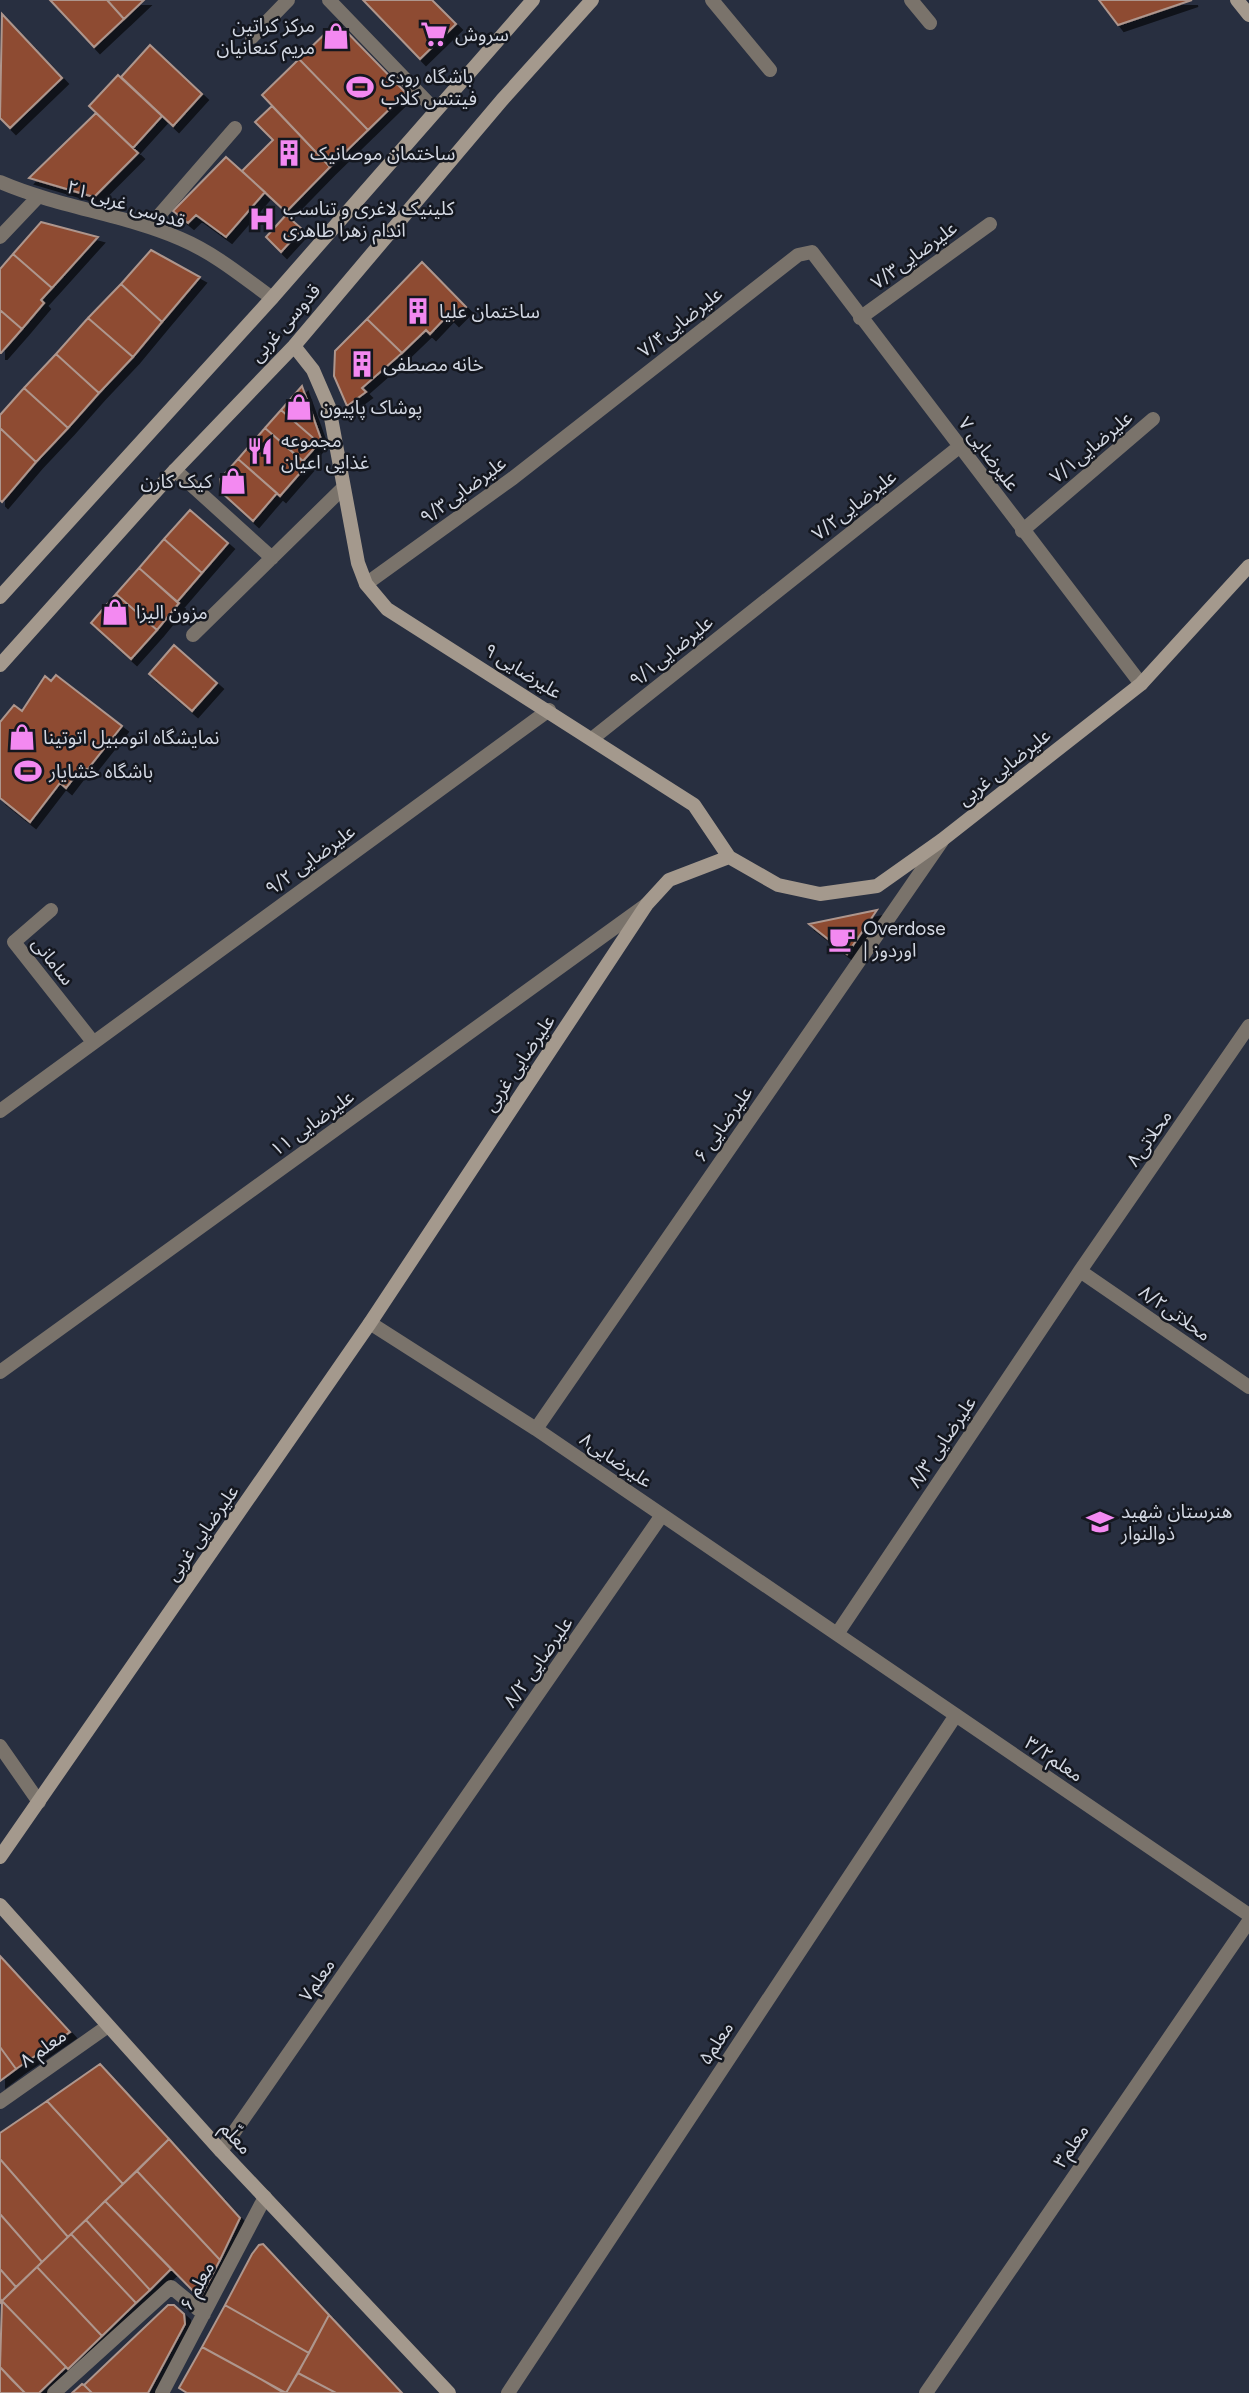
<svg xmlns="http://www.w3.org/2000/svg" width="1249" height="2393" font-family="Figtree,'Noto Sans Arabic',sans-serif">
<style>
.building{fill:#8e4b31;stroke:#ae968d;stroke-width:2;filter:url(#shadow)}
.lines{fill:none;stroke-linecap:round;stroke-linejoin:round}
.street{stroke:#7a736b;stroke-width:14}
.secondary{stroke:#a4998d;stroke-width:14}
.labels{text-anchor:middle;dominant-baseline:central;stroke-width:5;stroke-linejoin:round;paint-order:stroke}
.poi-label{font-size:19px;fill:#d3d8e3;stroke:#14171f;text-anchor:start}
.street-label{font-size:19px;fill:#d3d8e3;stroke:#14171f}
</style>
<defs>
<filter id="shadow"><feDropShadow dx="6" dy="6" stdDeviation="0" flood-color="#0009"/></filter>
</defs>
<rect width="100%" height="100%" fill="#282f40"/>
<path class="building" d="M50,0H107L124,19L94,47Z
M107,0H144L124,19Z
M363,0H432L456,24L420,59Z
M1099,0H1192L1118,25Z
M2,14L62,78L10,128L0,118Z
M337,22L406,93L368,130L299,59Z
M150,45L202,94L173,126L121,77Z
M299,59L368,130L330,167L262,95Z
M118,75L162,116L133,148L89,106Z
M272,106L330,167L286,212L242,171L273,140L255,122Z
M96,113L138,153L94,197L29,178Z
M226,157L265,192L226,237L196,215L188,223L173,211Z
M286,215L302,229L281,252L266,237Z
M41,222L98,237L52,288L13,254Z
M151,250L200,277L162,322L121,284Z
M13,254L52,288L41,300L44,303L22,329L0,310V269Z
M422,262L466,307L453,320L448,315L430,334L426,330L402,353L367,319Z
M121,284L162,322L133,357L88,318Z
M0,310L22,329L1,353H0Z
M88,318L133,357L99,393L56,354Z
M367,319L402,353L362,388L366,392L347,406L334,376L335,351Z
M56,354L99,393L68,428L24,388Z
M302,386L321,439L319,443L281,410Z
M24,388L68,428L36,462L0,428V415Z
M281,410L319,443L303,461L265,428Z
M0,428L36,462L2,502L0,500Z
M265,428L307,465L280,496L238,459Z
M238,459L277,493L253,521L221,492L220,479Z
M190,510L228,543L202,573L164,539Z
M164,539L202,573L177,602L139,568Z
M139,568L179,603L157,630L116,594Z
M116,594L157,630L131,659L91,623Z
M174,645L217,683L192,711L149,674Z
M56,675L122,726L87,770L83,766L66,788L60,783L30,822L0,798V722L14,705L22,711L45,676L51,681Z
M877,910L847,954L809,924Z
M0,1956L70,2032L16,2069L0,2047Z
M0,2047L16,2069L0,2081Z
M100,2064L169,2139L123,2184L47,2101Z
M47,2101L123,2184L68,2237L0,2159V2133Z
M169,2139L240,2218L220,2260L137,2171Z
M0,2159L68,2237L42,2262L0,2214Z
M137,2171L220,2260L200,2298L105,2201Z
M105,2201L171,2269L150,2290L86,2220Z
M0,2214L42,2262L16,2287L0,2269Z
M86,2220L150,2290L136,2303L71,2234Z
M71,2234L136,2303L102,2336L37,2267Z
M263,2244L329,2315L309,2353L225,2305L252,2254L259,2245Z
M37,2267L102,2336L68,2369L2,2301Z
M0,2269L16,2287L0,2303Z
M2,2301L66,2367L39,2393H25L0,2367Z
M168,2305H174L184,2314L185,2324L148,2393H92L84,2385Z
M225,2305L309,2353L286,2393L202,2347Z
M329,2315L375,2364L402,2393H336L298,2373Z
M202,2347L252,2374L284,2393H187L179,2388Z
M0,2367L12,2380L25,2393H0Z
M298,2373L336,2393H286Z
M82,2384L84,2385L92,2393H72Z"/>
<g class="lines">
<path class="street" d="M329,0L435,110
M712,0L770,70
M911,0L930,23
M252,37L288,0
M0,182C58,207 123,214 181,239C214,253 243,277 272,298
M149,227L235,128
M0,237L37,198
M860,318L990,224
M175,470L272,558
M1022,531L1153,419
M366,584L513,478L798,255L812,252L1141,684
M193,635L343,488
M593,738L959,447
M51,910L14,942L93,1042
M0,1111L549,710
M1080,1271L1249,1387
M370,1323L536,1429L1249,1915
M0,1372L646,905
M536,1429L942,841
M837,1634L1080,1271L1249,1026
M0,1746L39,1802
M0,2102L108,2026
M221,2151L662,1515
M54,2393L171,2287L204,2314
M162,2393L265,2197
M508,2393L956,1715
M926,2393L1249,1921"/>
<path class="secondary" d="M1237,0L1249,15
M294,346L313,370L329,407L358,563L366,584L387,609L694,805L729,857
M0,597L272,298L533,0
M0,665L175,470L294,346L502,100L592,0
M0,1857L370,1323L647,904L669,880L729,857L778,885L820,894L877,886L942,840L1141,684L1249,566
M0,1905L221,2151L449,2393"/>
</g>
<defs>
<symbol id="supermarket-bare" viewBox="-9 -9 18 18"><path d="M-6-5.5h2.5l.6 2H6L4.5 2H-2.5L-4.4-4H-6ZM-1.5 3.2a1.3 1.3 0 1 0 .1 0ZM3 3.2a1.3 1.3 0 1 0 .1 0Z" fill="#f389f1" stroke="#14171f" stroke-width="2.5" paint-order="stroke"/></symbol>
<symbol id="shop-bare" viewBox="-9 -9 18 18"><path d="M-5-2.5h2.3a2.7 3.5 0 0 1 5.4 0H5L5.5 6h-11ZM-1.5-2.5h3a1.5 2.3 0 0 0-3 0Z" fill="#f389f1" stroke="#14171f" stroke-width="2.5" paint-order="stroke"/></symbol>
<symbol id="stadium-bare" viewBox="-9 -9 18 18"><path d="M0-5a6.5 5 0 1 0 0 10a6.5 5 0 1 0 0-10ZM-3.5-1.8h7v3.6h-7Z" fill="#f389f1" stroke="#14171f" stroke-width="2.5" paint-order="stroke"/></symbol>
<symbol id="building-bare" viewBox="-9 -9 18 18"><path d="M-4-6H4V6H1V3H-1V6H-4ZM-2.5-4.3h1.7v1.8h-1.7ZM.8-4.3h1.7v1.8H.8ZM-2.5-1h1.7V.8h-1.7ZM.8-1h1.7V.8H.8Z" fill="#f389f1" stroke="#14171f" stroke-width="2.5" paint-order="stroke"/></symbol>
<symbol id="hospital-bare" viewBox="-9 -9 18 18"><path d="M-5-5h3v3.5h4V-5h3V5h-3V1.5h-4V5h-3Z" fill="#f389f1" stroke="#14171f" stroke-width="2.5" paint-order="stroke"/></symbol>
<symbol id="restaurant-bare" viewBox="-9 -9 18 18"><path d="M-5-6h1v4h1v-4h1v4h1v-4h1v5L-1.5 .5V6h-2V.5L-5-1ZM5-6V6H3V1.5H1.5Q1.5-4 5-6Z" fill="#f389f1" stroke="#14171f" stroke-width="2.5" paint-order="stroke"/></symbol>
<symbol id="cafe-bare" viewBox="-9 -9 18 18"><path d="M-5.5-4.5H6V0H3Q3 3.5 0 3.5H-2.5Q-5.5 3.5-5.5 0ZM3-3.2v2h1.7v-2ZM-6 4.5H4V6H-6Z" fill="#f389f1" stroke="#14171f" stroke-width="2.5" paint-order="stroke"/></symbol>
<symbol id="school-bare" viewBox="-9 -9 18 18"><path d="M0-5L7-2L0 1L-7-2ZM-4 1L0 2.5L4 1V4Q0 6-4 4Z" fill="#f389f1" stroke="#14171f" stroke-width="2.5" paint-order="stroke"/></symbol>
</defs>
<g fill-rule="evenodd">
<use href="#supermarket-bare" x="415" y="15" width="38" height="38"/>
<use href="#shop-bare" x="317" y="17" width="38" height="38"/>
<use href="#stadium-bare" x="341" y="68" width="38" height="38"/>
<use href="#building-bare" x="270" y="134" width="38" height="38"/>
<use href="#hospital-bare" x="243" y="200" width="38" height="38"/>
<use href="#building-bare" x="399" y="292" width="38" height="38"/>
<use href="#building-bare" x="343" y="345" width="38" height="38"/>
<use href="#shop-bare" x="280" y="388" width="38" height="38"/>
<use href="#restaurant-bare" x="241" y="432" width="38" height="38"/>
<use href="#shop-bare" x="214" y="462" width="38" height="38"/>
<use href="#shop-bare" x="96" y="593" width="38" height="38"/>
<use href="#shop-bare" x="3" y="718" width="38" height="38"/>
<use href="#stadium-bare" x="9" y="752" width="38" height="38"/>
<use href="#cafe-bare" x="823" y="920" width="38" height="38"/>
<use href="#school-bare" x="1081" y="1503" width="38" height="38"/>
</g>
<g class="labels">
<g class="poi-label">
<text x="315" y="25" text-anchor="end">مرکز کراتین<tspan x="315" dy="22">مریم کنعانیان</tspan></text>
<text x="455" y="34">سروش</text>
<text x="381" y="76">باشگاه رودی<tspan x="381" dy="22">فیتنس کلاب</tspan></text>
<text x="310" y="153">ساختمان موصانیک</text>
<text x="283" y="208">کلینیک لاغری و تناسب<tspan x="283" dy="22">اندام زهرا طاهری</tspan></text>
<text x="439" y="311">ساختمان علیا</text>
<text x="383" y="364">خانه مصطفی</text>
<text x="320" y="407">پوشاک پاپیون</text>
<text x="281" y="440">مجموعه<tspan x="281" dy="22">غذایی اعیان</tspan></text>
<text x="212" y="481" text-anchor="end">کیک کارن</text>
<text x="136" y="612">مزون الیزا</text>
<text x="43" y="737">نمایشگاه اتومبیل اتوتینا</text>
<text x="49" y="771">باشگاه خشایار</text>
<text x="863" y="928">Overdose<tspan x="863" dy="22">| اوردوز</tspan></text>
<text x="1121" y="1511">هنرستان شهید<tspan x="1121" dy="22">ذوالنوار</tspan></text>
</g>
<g class="street-label">
<text transform="translate(126 204) rotate(17)">۲۱ قدوسی غربی</text>
<text transform="translate(914 255) rotate(-36)">علیرضایی۷/۳</text>
<text transform="translate(680 322) rotate(-38)">علیرضایی۷/۴</text>
<text transform="translate(285 323) rotate(-49)">قدوسی غربی</text>
<text transform="translate(1091 447) rotate(-40)">علیرضایی۷/۱</text>
<text transform="translate(989 454) rotate(53)">۷ علیرضایی</text>
<text transform="translate(463 490) rotate(-36)">علیرضایی۹/۳</text>
<text transform="translate(854 505) rotate(-38)">علیرضایی۷/۲</text>
<text transform="translate(671 651) rotate(-39)">علیرضایی۹/۱</text>
<text transform="translate(523 671) rotate(32)">۹ علیرضایی</text>
<text transform="translate(1004 767) rotate(-38)">علیرضایی غربی</text>
<text transform="translate(310 860) rotate(-36)">۹/۲ علیرضایی</text>
<text transform="translate(53 961) rotate(52)">سامانی</text>
<text transform="translate(519 1063) rotate(-56)">علیرضایی غربی</text>
<text transform="translate(312 1123) rotate(-36)">۱۱ علیرضایی</text>
<text transform="translate(723 1124) rotate(-55)">۶ علیرضایی</text>
<text transform="translate(1149 1138) rotate(-55)">محلاتی۸</text>
<text transform="translate(1175 1313) rotate(35)">محلاتی۸/۲</text>
<text transform="translate(942 1442) rotate(-56)">۸/۳ علیرضایی</text>
<text transform="translate(616 1460) rotate(34)">علیرضایی۸</text>
<text transform="translate(202 1533) rotate(-55)">علیرضایی غربی</text>
<text transform="translate(538 1662) rotate(-55)">علیرضایی ۸/۲</text>
<text transform="translate(1054 1759) rotate(34)">معلم۳/۲</text>
<text transform="translate(317 1980) rotate(-55)">معلم۷</text>
<text transform="translate(716 2043) rotate(-57)">معلم۵</text>
<text transform="translate(43 2048) rotate(-35)">۸ معلم</text>
<text transform="translate(236 2138) rotate(47)">معلّم</text>
<text transform="translate(1071 2146) rotate(-56)">معلم۳</text>
<text transform="translate(197 2286) rotate(-62)">۶ معلم</text>
</g>
</g>
</svg>
